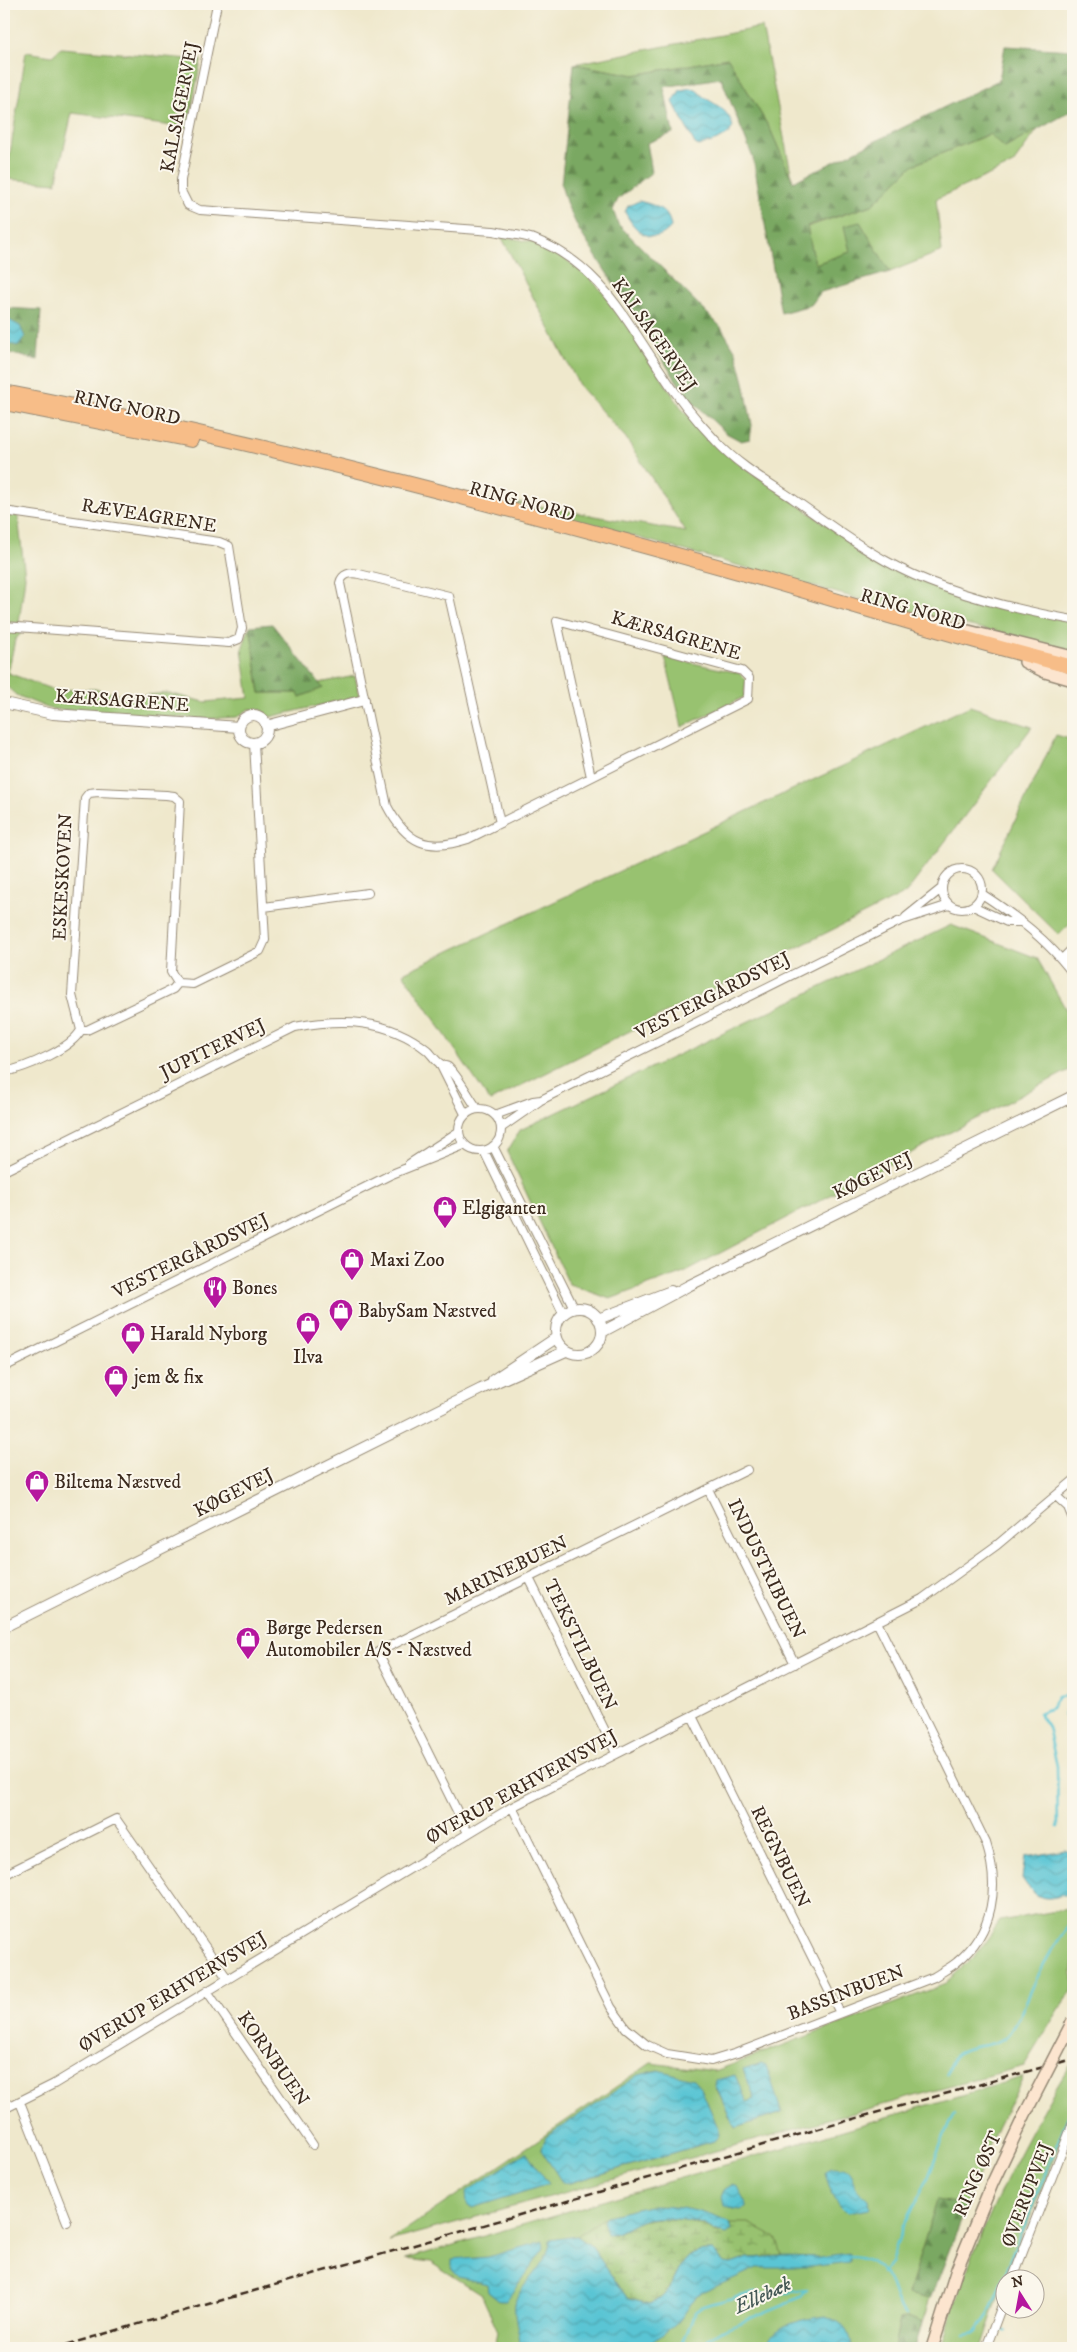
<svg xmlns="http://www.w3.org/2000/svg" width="1077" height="2352" font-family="'IM FELL DW Pica',serif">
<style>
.grass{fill:#98c26f;stroke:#6a7646;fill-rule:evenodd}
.forest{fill:url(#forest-firs);stroke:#5a6940}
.wetland{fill:url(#wetland-marsh);stroke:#6a7646}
.water{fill:url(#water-waves);stroke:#4a7879}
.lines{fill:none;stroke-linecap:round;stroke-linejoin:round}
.stream{stroke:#5ac5d4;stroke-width:2.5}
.minor-casing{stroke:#958975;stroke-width:10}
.tertiary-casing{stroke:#958975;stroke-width:12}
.secondary-casing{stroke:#958975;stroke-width:14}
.trunk-casing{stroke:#958975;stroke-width:16}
.minor{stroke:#fff;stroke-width:8}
.tertiary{stroke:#fff;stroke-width:10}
.secondary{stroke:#fce5cf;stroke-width:11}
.trunk{stroke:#f7bd88;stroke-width:14}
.rail{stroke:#3b2a1e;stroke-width:2.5;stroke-dasharray:8 4;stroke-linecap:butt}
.secondary-bridge-casing{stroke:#958975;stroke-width:14;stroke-linecap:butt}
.secondary-bridge{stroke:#fce5cf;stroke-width:11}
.labels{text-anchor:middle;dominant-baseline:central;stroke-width:4;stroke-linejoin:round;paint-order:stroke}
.street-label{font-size:19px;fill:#3b2a1e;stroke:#fbf7ec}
.poi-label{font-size:19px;fill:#3b2a1e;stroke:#fbf7ec;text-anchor:start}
.water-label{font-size:20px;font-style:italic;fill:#445855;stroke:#fbf7ec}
</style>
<defs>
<pattern id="forest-firs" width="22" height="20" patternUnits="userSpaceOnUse" patternTransform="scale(1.25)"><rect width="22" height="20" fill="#7aa862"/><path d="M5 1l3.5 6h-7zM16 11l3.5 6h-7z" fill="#658950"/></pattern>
<pattern id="wetland-marsh" width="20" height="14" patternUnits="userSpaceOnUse" patternTransform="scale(1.25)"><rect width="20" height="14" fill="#98c26f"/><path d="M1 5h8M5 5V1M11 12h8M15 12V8" fill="none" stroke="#7d9e5b"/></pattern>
<pattern id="water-waves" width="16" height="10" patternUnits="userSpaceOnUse" patternTransform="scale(1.25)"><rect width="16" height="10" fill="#5ac5d4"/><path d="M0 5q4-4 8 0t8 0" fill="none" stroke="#4ca0ab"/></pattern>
</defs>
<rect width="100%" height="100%" fill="#fbf7ec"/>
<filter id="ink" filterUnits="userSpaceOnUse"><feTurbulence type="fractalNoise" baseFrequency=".02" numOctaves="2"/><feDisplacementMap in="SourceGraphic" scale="10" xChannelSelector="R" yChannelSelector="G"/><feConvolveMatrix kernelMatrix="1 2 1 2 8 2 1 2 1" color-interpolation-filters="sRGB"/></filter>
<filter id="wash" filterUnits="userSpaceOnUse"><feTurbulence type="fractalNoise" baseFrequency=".0096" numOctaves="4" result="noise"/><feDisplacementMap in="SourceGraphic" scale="20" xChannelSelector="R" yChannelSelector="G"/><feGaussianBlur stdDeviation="1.12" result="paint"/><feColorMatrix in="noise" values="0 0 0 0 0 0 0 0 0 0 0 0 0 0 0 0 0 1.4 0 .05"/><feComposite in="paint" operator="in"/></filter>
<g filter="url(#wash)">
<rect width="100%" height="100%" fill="#efe8cc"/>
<path class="grass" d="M762,27L793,183L771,131L728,58L634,75L574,64Z
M61,48L201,60L188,128L72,113L56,183L6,179L26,52L52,56Z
M1038,129L1013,164L936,199L942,251L890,272L860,222L850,252L815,264L807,227L872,205L913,165L990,134L1005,148Z
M501,236L532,242L562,257L587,275L611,301L682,409L717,448L886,566L952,594L1073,622V651L852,597L499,499L686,532L626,438L580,387Z
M4,514L18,516L25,577L19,623L4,622Z
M250,626L260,693H299L300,697L322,688L319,683L355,676L360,696L270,717L261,710L249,709L237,717L202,719L50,709L16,695L4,684V631L22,632L15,640L8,673L54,690L95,689L129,697L167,693L205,702L249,698L242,649Z
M665,657L739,673L746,680L744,697L682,727Z
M970,706L1032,727L906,893L490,1101L403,973Z
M1056,735L1073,740V921L1059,935L992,869Z
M951,925L1037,958L1073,1022V1068L684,1272L610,1299L569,1284L507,1152L520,1130Z
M1073,1908V1987L1024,2066L389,2241L651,2063L715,2071L943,1985L976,1955L1000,1921ZM715,2086L747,2102L755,2099L782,2113L735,2128ZM719,2135L714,2141L570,2183Z
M1073,2065V2114L1004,2280L981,2348H941C970,2249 1014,2154 1069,2066Z
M1023,2077L992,2139L967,2205L937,2201L908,2293L930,2299L922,2323L908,2317L900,2318L894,2348H495L498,2331L481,2294L431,2262L406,2259Z"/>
<path class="forest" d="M1005,46L1073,50V110L1005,148L989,134L913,165L872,205L807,226L815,264L850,252L844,226L860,222L890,272L821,292L811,305L781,313L753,158L721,78L664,87L673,133L647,143L652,172L618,199L613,210L618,224L721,327L736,352L744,382L752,425L750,439L741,441L726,433L687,397L579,230L567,205L561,185L574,64L634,75L728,58L771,131L793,182L999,80Z
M4,308L41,310L38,360L4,352V343L8,346L9,320L4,321Z
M272,624L323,688L300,697L298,693H260L250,626Z
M937,2200L967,2205L930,2299L908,2294Z
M908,2317L922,2323L915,2348H894L900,2318Z"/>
<path class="wetland" d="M606,2216L603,2221L613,2235C620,2231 627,2225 634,2223C656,2214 696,2218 715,2233L732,2230L730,2223H749L776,2237L782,2256L748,2258L731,2264L724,2263L713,2251C678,2249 682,2275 664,2295C661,2299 655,2301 651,2304L628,2299L591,2246L577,2236Z"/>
<path class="water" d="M691,88C699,90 700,95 707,99C720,107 729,111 733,127C726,140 713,141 699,146L695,144L673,102L680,90Z
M639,201C655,205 669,209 671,227C653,248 634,231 625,212L628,206Z
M9,320L20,326L25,337L19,346L4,343V321Z
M1066,1850L1073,1857V1892C1048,1900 1038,1904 1022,1878L1025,1857Z
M761,2063L766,2065L782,2113L735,2128L715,2085L716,2080L735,2075L747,2102L755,2099L743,2069Z
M658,2070L693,2079L701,2088L719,2130V2135L714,2141L570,2183L562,2182L541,2150L546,2137L639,2075Z
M526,2152L549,2184L472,2208L467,2204L466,2192Z
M831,2167C852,2167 849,2172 856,2187C858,2192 864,2195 868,2199L869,2209L847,2213C836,2204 828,2186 825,2172Z
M732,2185L737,2187L746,2203V2208L740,2210L724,2207L722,2196L725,2189Z
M649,2206C681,2206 701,2210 730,2223L732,2230L727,2234C713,2232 715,2230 705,2225C695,2221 666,2217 655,2218C637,2218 621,2236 607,2234L603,2221L606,2216Z
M577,2236L591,2246L628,2299L651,2304C655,2302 661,2299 664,2295C682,2275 678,2249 713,2251L724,2263L731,2264L748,2258L782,2256L820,2257L849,2253V2262L810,2267H759L697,2295L680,2320L646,2348H520C521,2333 510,2312 517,2297C527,2278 549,2263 550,2240Z
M543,2241L544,2248L506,2301H499L488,2292L487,2284L459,2277L452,2270V2260L488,2257Z
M826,2316C844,2324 850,2328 852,2348H766C772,2323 804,2319 826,2316Z"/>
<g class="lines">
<path class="stream" d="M1058,1827L1057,1766L1048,1727L1039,1713L1051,1708L1058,1697L1065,1696L1069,1702L1064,1713L1066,1717H1073
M947,2074C955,2034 990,2056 1009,2033C1020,2018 1027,1999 1035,1982C1045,1960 1058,1939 1073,1920
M849,2256C865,2256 880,2264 888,2280C896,2294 892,2302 907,2314
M882,2273L891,2263L902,2228L928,2178L949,2123L954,2114
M1001,2329L1006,2331
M965,2335L976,2333L989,2314L1069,2114L1073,2095
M679,2348L684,2341L695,2312L703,2306L755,2292L768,2295L807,2290L801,2297L720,2331L709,2338L703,2348"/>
</g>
</g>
<g filter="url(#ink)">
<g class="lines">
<defs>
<path id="minor" d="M217,4L181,180V191L188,205L200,210L493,231C507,234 522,235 534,239C597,263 623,315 658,367C675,394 694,418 716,441C737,464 766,481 792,498C823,520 853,543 886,561C940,592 1013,609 1073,620
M4,511L219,542L229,546L242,628L239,639L229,643L4,626
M500,823L449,596L359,574C350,572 342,574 340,583L387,806C407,844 428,852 468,839L748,699L749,678L742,671L557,621L591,777
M942 889a20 20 0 1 1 40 0a20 20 0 1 1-40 0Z
M982,894C1016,916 1049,941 1073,974
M973,906L1007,922H1021
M264,907L368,893
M906,917L941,889
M1062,959L1073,948
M81,1030L72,995L85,798L89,793L98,792L166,795L174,796L180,801L171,972L178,983L193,984L254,954L260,951L265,940L254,743
M440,1064L465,1114
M4,1072C25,1068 71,1049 81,1030H87L173,989L178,983
M459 1130a21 21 0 1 1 42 0a21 21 0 1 1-42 0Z
M495,1115L533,1101L541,1100
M501,1128L541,1100L900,921L949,905
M493,1146L574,1308
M484,1151L563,1313
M409,1164L458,1132
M4,1171L295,1027C342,1018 388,1019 427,1050C432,1054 435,1061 441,1064C443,1066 446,1066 448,1067C459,1077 468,1096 477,1108
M4,1367L392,1174L464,1145
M708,1489L795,1664
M1056,1496L1068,1507L1073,1519
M529,1578L616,1753
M692,1716L840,2013
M512,1807L611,2007L626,2028L647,2045L667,2054L711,2061L737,2053L934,1977C941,1972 950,1968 957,1962C994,1932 1000,1886 986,1843L877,1622
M468,1833L378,1652L747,1470
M4,1875L116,1819L227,1978
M207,1991L313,2145
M20,2102L67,2222
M4,2109L54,2084L512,1807L922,1599L997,1545L1073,1481
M1012,2280L1073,2123
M986,2348L1004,2300"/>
<path id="tertiary" d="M4,703L53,714L239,727
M239 729a14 14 0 1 1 28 0a14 14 0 1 1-28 0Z
M266,726L364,700
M556 1331a23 23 0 1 1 46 0a23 23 0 1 1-46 0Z
M598,1319L671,1291
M602,1332L688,1286L1073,1096
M493,1380L556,1338
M4,1627L481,1389L566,1351"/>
<path id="secondary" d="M924,620L1073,657
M1025,662L1045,672L1073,680
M932,2348L957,2269L992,2184L1026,2112"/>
<path id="trunk" d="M4,392C253,440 498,505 742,573C853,604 962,640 1073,667
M4,403L191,440"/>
</defs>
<use href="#minor" class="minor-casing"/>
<use href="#tertiary" class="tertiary-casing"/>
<use href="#secondary" class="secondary-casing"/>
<use href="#trunk" class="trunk-casing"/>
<use href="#minor" class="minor"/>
<use href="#tertiary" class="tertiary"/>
<use href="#secondary" class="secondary"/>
<use href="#trunk" class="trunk"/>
<path class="rail" d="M55,2348L864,2116L1073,2059"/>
<defs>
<path id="secondary-bridge" d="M1026,2112L1073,2021"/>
</defs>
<use href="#secondary-bridge" class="secondary-bridge-casing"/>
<use href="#secondary-bridge" class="secondary-bridge"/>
</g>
</g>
<defs>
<symbol id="shop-pin" viewBox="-11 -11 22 30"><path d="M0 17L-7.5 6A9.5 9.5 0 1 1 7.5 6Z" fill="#b5179e" stroke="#fbf7ec"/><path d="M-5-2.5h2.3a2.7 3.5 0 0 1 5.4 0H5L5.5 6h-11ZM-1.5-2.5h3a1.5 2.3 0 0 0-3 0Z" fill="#fff"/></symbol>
<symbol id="restaurant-pin" viewBox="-11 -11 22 30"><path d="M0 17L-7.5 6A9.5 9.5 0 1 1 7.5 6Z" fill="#b5179e" stroke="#fbf7ec"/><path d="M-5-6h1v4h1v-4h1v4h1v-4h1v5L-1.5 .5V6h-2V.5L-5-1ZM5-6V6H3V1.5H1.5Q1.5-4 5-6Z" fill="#fff"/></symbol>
</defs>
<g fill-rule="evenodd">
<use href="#shop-pin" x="431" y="1194" width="28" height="38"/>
<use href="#shop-pin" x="338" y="1246" width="28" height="38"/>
<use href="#restaurant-pin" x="201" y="1274" width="28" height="38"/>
<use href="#shop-pin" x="327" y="1297" width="28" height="38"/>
<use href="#shop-pin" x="294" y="1310" width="28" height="38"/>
<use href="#shop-pin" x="119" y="1320" width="28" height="38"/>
<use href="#shop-pin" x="102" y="1363" width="28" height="38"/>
<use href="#shop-pin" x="23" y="1468" width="28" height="38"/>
<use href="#shop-pin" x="234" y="1625" width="28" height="38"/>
</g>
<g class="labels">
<g class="street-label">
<text transform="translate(180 107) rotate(-79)">KALSAGERVEJ</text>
<text transform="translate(654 335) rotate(55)">KALSAGERVEJ</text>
<text transform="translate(127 408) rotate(12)">RING NORD</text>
<text transform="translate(522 502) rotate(15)">RING NORD</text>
<text transform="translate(149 516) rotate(9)">RÆVEAGRENE</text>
<text transform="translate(913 610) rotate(16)">RING NORD</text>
<text transform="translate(676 636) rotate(16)">KÆRSAGRENE</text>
<text transform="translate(122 701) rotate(4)">KÆRSAGRENE</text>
<text transform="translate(63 877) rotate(-87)">ESKESKOVEN</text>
<text transform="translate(713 996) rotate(-27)">VESTERGÅRDSVEJ</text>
<text transform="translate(213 1049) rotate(-26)">JUPITERVEJ</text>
<text transform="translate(873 1176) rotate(-26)">KØGEVEJ</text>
<text transform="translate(191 1256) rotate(-26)">VESTERGÅRDSVEJ</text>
<text transform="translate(234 1493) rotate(-27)">KØGEVEJ</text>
<text transform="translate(766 1569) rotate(64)">INDUSTRIBUEN</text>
<text transform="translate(506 1571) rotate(-26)">MARINEBUEN</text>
<text transform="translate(580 1645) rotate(64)">TEKSTILBUEN</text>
<text transform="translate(522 1787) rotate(-29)">ØVERUP ERHVERVSVEJ</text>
<text transform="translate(780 1857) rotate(64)">REGNBUEN</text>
<text transform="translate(173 1992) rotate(-31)">ØVERUP ERHVERVSVEJ</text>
<text transform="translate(846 1993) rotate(-21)">BASSINBUEN</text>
<text transform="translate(273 2059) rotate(55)">KORNBUEN</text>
<text transform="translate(978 2174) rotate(-66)">RING ØST</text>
<text transform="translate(1027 2195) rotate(-69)">ØVERUPVEJ</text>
</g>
<g class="poi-label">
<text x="462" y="1208">Elgiganten</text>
<text x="370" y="1260">Maxi Zoo</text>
<text x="232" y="1288">Bones</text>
<text x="358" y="1311">BabySam Næstved</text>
<text x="150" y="1334">Harald Nyborg</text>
<text x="308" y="1357" text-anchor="middle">Ilva</text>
<text x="134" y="1377">jem &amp; fix</text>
<text x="54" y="1482">Biltema Næstved</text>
<text x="266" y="1628">Børge Pedersen<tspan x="266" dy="22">Automobiler A/S - Næstved</tspan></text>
</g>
<g class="water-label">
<text transform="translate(763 2296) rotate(-25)">Ellebæk</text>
</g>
</g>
<rect width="1077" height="2352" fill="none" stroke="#fbf7ec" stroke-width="20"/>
<g transform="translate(1020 2294) rotate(349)"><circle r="24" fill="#fbf7ec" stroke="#aea59a"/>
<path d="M0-4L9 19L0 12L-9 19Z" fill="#b5179e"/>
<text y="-8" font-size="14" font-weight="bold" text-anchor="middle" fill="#3b2a1e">N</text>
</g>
</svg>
